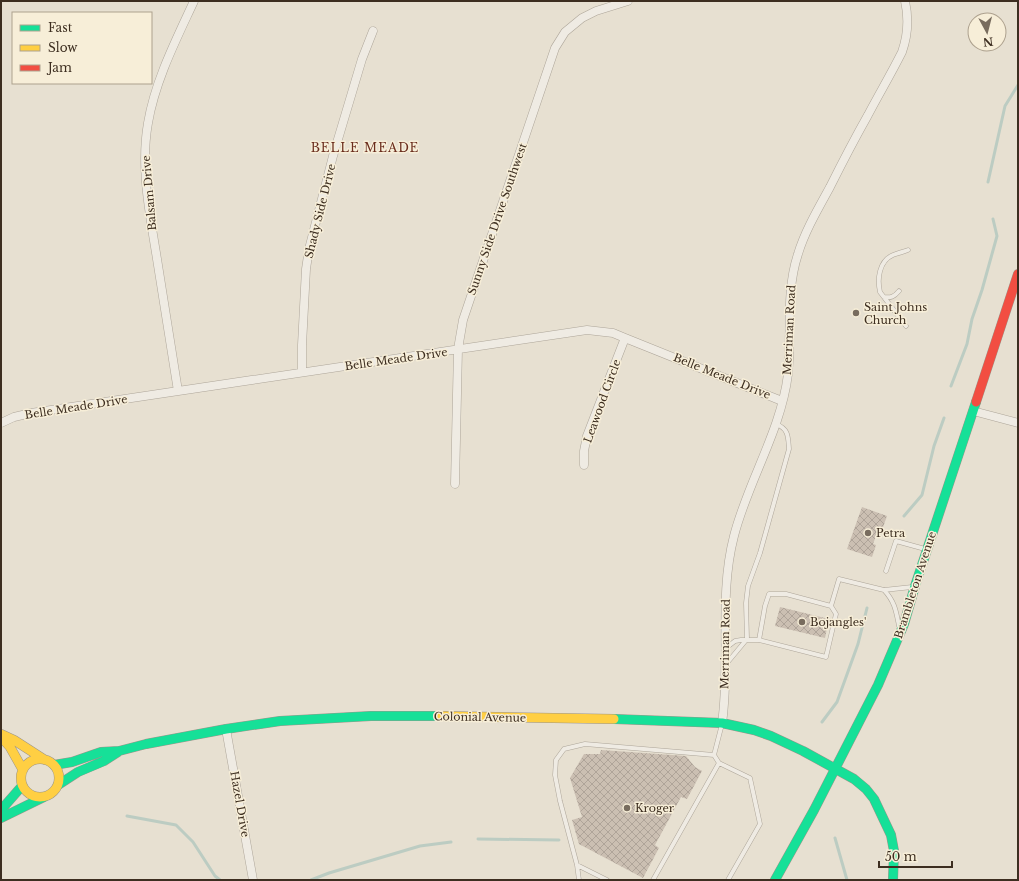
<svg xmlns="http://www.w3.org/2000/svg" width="1019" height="881" font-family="'Libre Baskerville',serif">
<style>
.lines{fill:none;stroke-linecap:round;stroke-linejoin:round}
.stream{stroke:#bcccc2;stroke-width:3}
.building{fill:url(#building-cross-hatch)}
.lane-casing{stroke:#ada599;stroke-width:5}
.street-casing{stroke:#ada599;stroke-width:9}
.fast-casing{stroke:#9c958a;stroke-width:10}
.slow-casing{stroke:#9c958a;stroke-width:10}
.jam-casing{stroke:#9c958a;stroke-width:10}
.lane{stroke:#efebe3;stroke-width:4}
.street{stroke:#efebe3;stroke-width:8}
.fast{stroke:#16e098;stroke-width:9}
.slow{stroke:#ffcf43;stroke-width:9}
.jam{stroke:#f24e42;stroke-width:9}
.poi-dot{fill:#786c5e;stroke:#f7eed8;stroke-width:1.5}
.labels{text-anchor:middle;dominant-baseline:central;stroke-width:3;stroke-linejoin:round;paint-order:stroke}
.street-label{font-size:11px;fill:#3d2e20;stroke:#f7eed8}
.poi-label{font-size:11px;fill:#3d2e20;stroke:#f7eed8;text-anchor:start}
.neighbourhood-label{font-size:12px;letter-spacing:1px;fill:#6b2e1e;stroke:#f7eed8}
</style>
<defs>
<pattern id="building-cross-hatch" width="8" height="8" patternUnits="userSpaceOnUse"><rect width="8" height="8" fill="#cbbfb2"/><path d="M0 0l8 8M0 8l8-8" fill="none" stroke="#afa499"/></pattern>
</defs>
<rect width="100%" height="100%" fill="#e7e0d1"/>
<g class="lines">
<path class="stream" d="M988,182L1005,106L1018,85
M951,386L967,344L972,319L982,290L997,236L993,219
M904,516L922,495L934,446L944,418
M822,722L837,702L858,644L867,608
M127,816L176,825L193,842L215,876L220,880
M835,838L847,880
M478,839L559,840
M311,880L329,873L420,846L451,842"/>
</g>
<path class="building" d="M862,507L887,516L882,530L879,528L873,544L876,545L872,557L847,549Z
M780,607L829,619L825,638L775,626Z
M601,750L686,756L695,767L702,771L687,799L681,797L655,845L659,848L643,878L579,844L572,820L582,817L570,778L584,754H600Z"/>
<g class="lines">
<defs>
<path id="lane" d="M884,297C891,298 894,297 899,291
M906,326L880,292C877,279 879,261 893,255C898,253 903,252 908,250
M886,571L896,541L925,549
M884,590C895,602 896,611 899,626
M759,640L765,606L769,594H786L831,606
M726,648L735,641L741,640H759L826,657L836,614L831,606L839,579L884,590L912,587
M727,663L747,639L746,603L748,586L760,553L789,449C788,437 789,429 776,424
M714,755L719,763L750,778L760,824L728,880
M577,865L607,880
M579,880L577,865L560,801L555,775L556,760L564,749L585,744L714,755L722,724
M653,880L719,763"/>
<path id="street" d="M302,372V345L306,269L309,249L333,156L362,59L373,31
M178,391C171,347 164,303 157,259C150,215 140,168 148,123C155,81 176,40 194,1
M973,411L1018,423
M1,423L14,417L31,413L587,330L613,333L625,338L782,401
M584,465V451L587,436L625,338
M455,484L458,349L463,320L555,48L565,32L582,18L596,11L628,1
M722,723C731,661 718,597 734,536C748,481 781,431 788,374C792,335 785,293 798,254C805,231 818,209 830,187C842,163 855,138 868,115C879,94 891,74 902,52C908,35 909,19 905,1
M226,729L253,880"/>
<path id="fast" d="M614,719L722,723L754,730L771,736L803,751L854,779L866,789L874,799L891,835L894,851L893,880
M54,765L72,762L101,752L119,751L146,744L226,729L280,721L371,716H440
M58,785L78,772L104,761L118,752
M1,810L22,786
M1,818L44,797
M775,880L814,810L878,685L904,624L915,586L976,402"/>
<path id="slow" d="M440,716L614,719
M1,734L14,740L45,760
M1,737L10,747L23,770
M21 778a19 19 0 1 1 38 0a19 19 0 1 1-38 0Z"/>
<path id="jam" d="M976,402L1018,274"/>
</defs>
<use href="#lane" class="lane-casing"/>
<use href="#street" class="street-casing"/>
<use href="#fast" class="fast-casing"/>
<use href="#slow" class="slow-casing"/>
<use href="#jam" class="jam-casing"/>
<use href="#lane" class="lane"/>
<use href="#street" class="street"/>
<use href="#fast" class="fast"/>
<use href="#slow" class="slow"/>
<use href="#jam" class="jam"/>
</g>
<g class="poi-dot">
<circle cx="856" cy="313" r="4"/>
<circle cx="868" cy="533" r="4"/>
<circle cx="802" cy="622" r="4"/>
<circle cx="627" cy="808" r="4"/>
</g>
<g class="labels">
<g class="street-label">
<text transform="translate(149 193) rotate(-95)">Balsam Drive</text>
<text transform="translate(320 211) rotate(-76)">Shady Side Drive</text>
<text transform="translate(497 219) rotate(-71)">Sunny Side Drive Southwest</text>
<text transform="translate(789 330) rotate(-87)">Merriman Road</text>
<text transform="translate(396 359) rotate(-8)">Belle Meade Drive</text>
<text transform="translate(722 376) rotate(22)">Belle Meade Drive</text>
<text transform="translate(602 401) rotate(-70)">Leawood Circle</text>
<text transform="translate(76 407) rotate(-9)">Belle Meade Drive</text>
<text transform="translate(915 585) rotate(-72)">Brambleton Avenue</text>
<text transform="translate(725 644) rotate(-89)">Merriman Road</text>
<text transform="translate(480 717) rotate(1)">Colonial Avenue</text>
<text transform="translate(240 804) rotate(80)">Hazel Drive</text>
</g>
<g class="poi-label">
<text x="864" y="307">Saint Johns<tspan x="864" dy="13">Church</tspan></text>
<text x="876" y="533">Petra</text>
<text x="810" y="622">Bojangles'</text>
<text x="635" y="808">Kroger</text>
</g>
<g class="neighbourhood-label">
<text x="365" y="147">BELLE MEADE</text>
</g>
</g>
<rect width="1019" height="881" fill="none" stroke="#3d2e20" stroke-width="4"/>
<rect x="12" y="12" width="140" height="72" fill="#f7eed8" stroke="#ada18e"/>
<rect x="20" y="25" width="20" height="6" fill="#16e098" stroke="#ada18e"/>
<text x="48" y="32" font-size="12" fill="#3d2e20">Fast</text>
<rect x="20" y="45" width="20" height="6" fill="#ffcf43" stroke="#ada18e"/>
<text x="48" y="52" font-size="12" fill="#3d2e20">Slow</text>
<rect x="20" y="65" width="20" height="6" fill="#f24e42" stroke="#ada18e"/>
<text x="48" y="72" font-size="12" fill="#3d2e20">Jam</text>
<g transform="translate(987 32) rotate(173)"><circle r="19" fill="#f7eed8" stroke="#ada18e"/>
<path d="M0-3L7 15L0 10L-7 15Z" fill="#786c5e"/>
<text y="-6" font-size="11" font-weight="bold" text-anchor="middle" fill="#3d2e20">N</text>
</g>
<path d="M879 861v6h73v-6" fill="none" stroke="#3d2e20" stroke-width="2"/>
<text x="885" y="861" font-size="12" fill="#3d2e20" stroke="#f7eed8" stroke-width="3" paint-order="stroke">50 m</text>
</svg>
